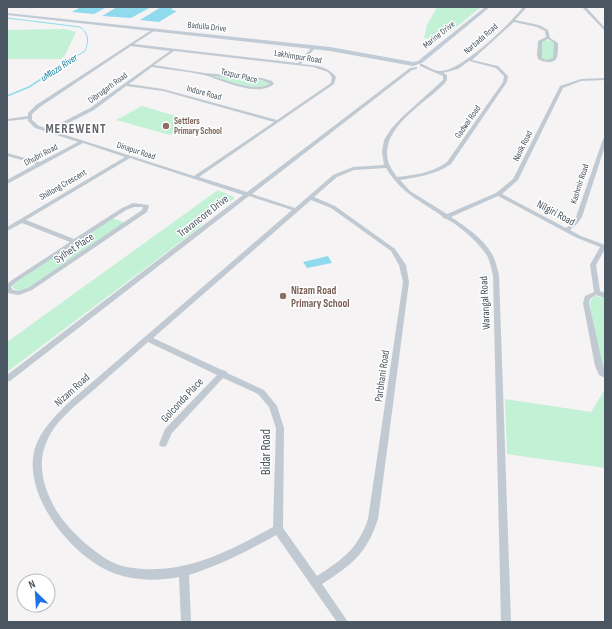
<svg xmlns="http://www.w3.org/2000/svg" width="612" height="629" font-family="'Sofia Sans Condensed',sans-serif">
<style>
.green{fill:#c3f1d5}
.water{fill:#90daee}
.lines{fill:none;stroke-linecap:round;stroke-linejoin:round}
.stream-far1{stroke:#90daee;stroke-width:1}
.stream{stroke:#90daee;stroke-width:1.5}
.street{fill:#c1cad2;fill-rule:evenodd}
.secondary{fill:#c1cbd6;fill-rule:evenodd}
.education-dot{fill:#8d6e63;stroke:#fff;stroke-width:1.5}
.labels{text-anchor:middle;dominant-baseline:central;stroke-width:3;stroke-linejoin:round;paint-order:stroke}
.far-street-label{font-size:9px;fill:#4a5661;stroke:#fff}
.far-education-label{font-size:9px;font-weight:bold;fill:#785e54;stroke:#fff;text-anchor:start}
.far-water-label{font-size:10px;font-style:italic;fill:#0c7c9b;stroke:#fff}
.street-label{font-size:11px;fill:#4a5661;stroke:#fff}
.education-label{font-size:11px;font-weight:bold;fill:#785e54;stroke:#fff;text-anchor:start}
.far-district-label{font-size:13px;font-weight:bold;letter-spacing:1px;fill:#5f6368;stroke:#fff}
.near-street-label{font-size:13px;fill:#4a5661;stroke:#fff}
</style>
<rect width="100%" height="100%" fill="#f5f3f3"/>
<path class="green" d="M437,7H481L455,28L438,39L424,38L427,25Z
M65,29L76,32L65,55L61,59H7V30Z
M545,40L554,42V58L551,61L541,59L542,41Z
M221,75L266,81L270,84C261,92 224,81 214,76Z
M142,106L193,121L170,135L116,120Z
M218,190L234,197V199L208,215L199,228L7,372V342Z
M112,218L125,223L29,288L18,291L13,288L14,283Z
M595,296L605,298V373C599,362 590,314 590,301Z
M605,389V468L507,454L505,399L591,412Z"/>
<path class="water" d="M81,7H107L94,14L72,12Z
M117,7H151L131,18L102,16Z
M161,7H182H174L171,10L177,11L159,22L140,20Z
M328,256L332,263L307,268L303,262Z"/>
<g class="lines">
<path class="stream-far1" d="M7,18L80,27C89,33 89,42 85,51L53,71"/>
<path class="stream" d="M7,96L29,87L55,70"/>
<path class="street" d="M523,7H527L515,20L539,25L548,30L550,38L558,43C558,47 558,53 557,57C554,65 543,62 538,59L537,55L538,41L546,37L545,31L537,27L514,22L472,60L498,66L508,76L507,82L451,164C435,175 418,177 400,180L410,191L447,214L496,193L513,179L560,86L581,79L605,78V80L581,81L563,88L518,180L502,194L566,228L573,222L576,217L603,139L605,138V146L582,217L577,224L570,230L581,236L605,245V249L596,265L600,291L605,293V298L596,295L590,299L589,303L603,366L605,371V378L599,375L595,366L583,303L585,296L594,292L590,265L600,247L577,238L498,196L451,217C466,227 483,238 492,254C496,261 497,268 499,275L511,622H501L493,275C491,268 490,260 486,254C480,244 454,220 443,218L442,216C419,200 401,193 386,168L354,170L337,177L314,197L335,206L395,249L406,265L409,282L378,519C367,553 352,565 322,584L348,622H337L276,535C248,551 220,565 189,575L191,622H181L179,577C159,581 136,581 116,574C73,559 21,495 35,448C41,430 54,417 67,404L292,210L249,196L10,381L7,382V375L243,195L130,158L26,220L74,239L122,208L133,203L148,205L149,206L147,212L32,290L19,295L8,293L7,284L12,280L70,242L22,223L7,231V227L125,157L83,143L7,184V180L36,164L7,156V153L40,162L78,142L35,128L28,121V119L7,121V119L28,116V113L36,105L153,29L154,31L134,44L298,63L313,46H315V48L301,64C314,65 328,66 336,77L334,84L199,177L247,192L410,68L417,67V69L412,70L252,194L295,208L333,175L353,167L384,165L382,152L384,140L391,129L401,118L443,80V76L420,66V64H422C427,66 434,71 439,71C460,73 511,23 523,7ZM548,39L554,43L553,58L546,60L542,58V42ZM131,46L170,51L90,108L49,129L39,126L32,120V114L40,107ZM174,51L313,67L328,72L332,77L331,83L277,120L163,89L129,84L152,67C169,70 187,71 204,75C222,80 257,98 274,84L272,81L262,78L204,73L154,65ZM469,61L496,68L504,76L503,82L447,162C432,173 415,175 397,177C394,173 391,168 389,164C377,129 425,104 445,83L447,80V75L443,73L458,69ZM213,76L262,80L270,84C255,92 228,81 213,76ZM126,86L163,91L274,122L194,176L53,131L94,110ZM311,200L331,208L391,251L399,265L403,282L368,519C358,549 342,560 317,576L283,528L284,428L277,406L264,390L227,373L226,371L222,370L153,338ZM134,207H143L142,210L28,288L18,291L13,290L11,287L16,282L126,210ZM148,342L217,375L165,429L159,444L160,446L163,447L166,446L172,433L223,378L258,394L269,407L276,428L273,527C233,549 191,572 143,569C135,568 127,568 119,565C107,561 96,552 86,544C75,534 64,523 56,510C44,489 36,464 47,441C56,419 79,403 96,388C113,373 131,357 148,342Z
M582,7H586L605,28V31Z"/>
<path class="secondary" d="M485,7H490L422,63L413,66L330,51L7,15V13L330,47L413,62L418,61Z"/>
</g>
<g class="education-dot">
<circle cx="166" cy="126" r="4"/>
<circle cx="283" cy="296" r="4"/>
</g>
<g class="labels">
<g class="far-street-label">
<text transform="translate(207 27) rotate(6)">Badulla Drive</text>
<text transform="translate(439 35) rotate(-39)">Marine Drive</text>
<text transform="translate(481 39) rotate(-41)">Narbada Road</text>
<text transform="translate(298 57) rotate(9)">Lakhimpur Road</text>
<text transform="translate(239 76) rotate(14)">Tezpur Place</text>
<text transform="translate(108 88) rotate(-36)">Dibrugarh Road</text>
<text transform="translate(204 93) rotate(15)">Indore Road</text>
<text transform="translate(468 122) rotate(-55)">Gadwal Road</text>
<text transform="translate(523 146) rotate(-64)">Nasik Road</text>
<text transform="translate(136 151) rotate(18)">Dinapur Road</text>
<text transform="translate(41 155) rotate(-28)">Dhubri Road</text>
<text transform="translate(580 184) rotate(-72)">Kashmir Road</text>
<text transform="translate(63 185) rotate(-30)">Shillong Crescent</text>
</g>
<g class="far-education-label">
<text x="174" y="121">Settlers<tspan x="174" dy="10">Primary School</tspan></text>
</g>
<g class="far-water-label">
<text transform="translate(59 68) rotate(-33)">uMlaza River</text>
</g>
<g class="street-label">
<text transform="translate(556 213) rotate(28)">Nilgiri Road</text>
<text transform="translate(203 216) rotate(-38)">Travancore Drive</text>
<text transform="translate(74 248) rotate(-34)">Sylhet Place</text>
<text transform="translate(485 303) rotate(-93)">Warangal Road</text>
<text transform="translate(382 376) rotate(-82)">Parbhani Road</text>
<text transform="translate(72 390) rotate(-42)">Nizam Road</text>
<text transform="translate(182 400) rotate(-47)">Golconda Place</text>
</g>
<g class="education-label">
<text x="291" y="290">Nizam Road<tspan x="291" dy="13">Primary School</tspan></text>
</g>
<g class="far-district-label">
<text x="76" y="129">MEREWENT</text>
</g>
<g class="near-street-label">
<text transform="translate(266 452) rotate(-90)">Bidar Road</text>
</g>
</g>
<rect width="612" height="629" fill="none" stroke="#4a5661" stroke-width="16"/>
<g transform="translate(36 593) rotate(335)"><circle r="19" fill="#ffffff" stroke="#b7bbc0"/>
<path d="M0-3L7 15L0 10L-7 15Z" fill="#1a73e8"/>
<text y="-6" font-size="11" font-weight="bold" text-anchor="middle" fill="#4a5661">N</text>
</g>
</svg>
